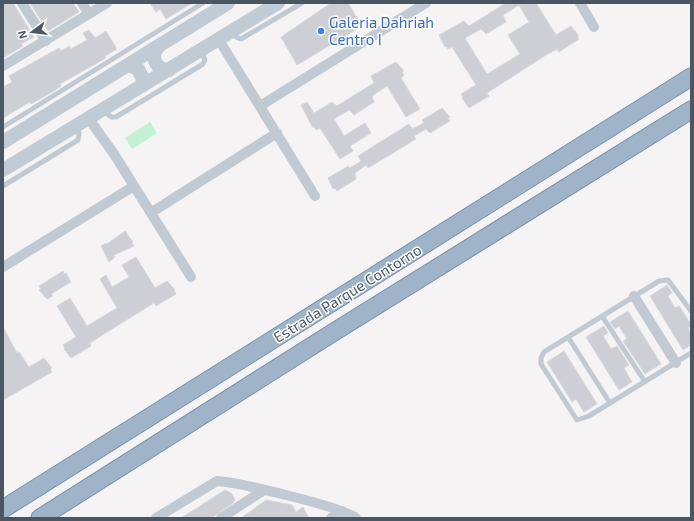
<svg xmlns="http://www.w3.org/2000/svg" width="694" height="521" font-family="'Exo 2',sans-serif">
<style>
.green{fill:#c3f1d5}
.building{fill:#cdcfd5;stroke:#d7d9de;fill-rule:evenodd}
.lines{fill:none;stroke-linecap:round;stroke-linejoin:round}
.trunk-casing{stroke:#7690ad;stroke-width:19}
.service{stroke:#c1cad2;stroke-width:5}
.minor{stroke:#c1cad2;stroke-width:10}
.secondary{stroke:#c1cbd6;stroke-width:14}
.trunk{stroke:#9fb4c9;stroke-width:17}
.shop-dot{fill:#3f7fe0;stroke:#fff;stroke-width:1.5}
.labels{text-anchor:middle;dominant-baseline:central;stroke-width:3;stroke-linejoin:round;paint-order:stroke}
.shop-label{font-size:15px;fill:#366cbe;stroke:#fff;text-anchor:start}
.street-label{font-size:15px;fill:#4a5661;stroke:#fff}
</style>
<rect width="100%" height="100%" fill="#f5f3f3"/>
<path class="green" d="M150,122L157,133L132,149L125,138Z"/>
<path class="building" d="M3,3H13L34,37L21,44L23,46L3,58Z
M30,3H73L79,12L48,31Z
M150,3H192L166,19L160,9L156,12Z
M331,3H348L362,26L297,65L281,37Z
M506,3H536L556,35L571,26L579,36L577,37L579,39L559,52L557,49L546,55L487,93L489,96L469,108L462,98L463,97L461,94L476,85L452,47L448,49L446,46L445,47L439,35L464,21L469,26ZM519,5L529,22L508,35L520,54L487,74L465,38L481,29L486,34L506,22L503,15Z
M89,30L95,38L106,31L117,49L105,56L106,58L60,84L61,86L54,91L31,104L30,102L3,118V87L12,82L9,76L59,48L61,51L69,46L71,49L87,40L83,33Z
M396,62L404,71L402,72L404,75L401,78L420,109L406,117L387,86L372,96L374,102L354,115L349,110L334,119L344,136L365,123L371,133L350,146L353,151L340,159L320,128L316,130L314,127L313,128L301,105L307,102L314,113L332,102L337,106L374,83L371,76Z
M442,108L450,117L448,118L450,121L430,133L426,129L414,136L416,139L368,168L366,165L355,173L356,179L337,191L335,188L333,189L328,178L348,166L350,168L361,161L358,156L409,124L412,129L424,123L422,120Z
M125,231L133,242L132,243L134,246L114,255L115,257L109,262L101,246L106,243L107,244Z
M136,257L155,288L167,281L175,290L174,291L176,294L156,306L154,303L112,329L90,343L91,346L71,358L64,349L65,348L63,345L76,337L57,306L70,298L87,326L117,308L100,279L106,275L112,287L129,277L122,265Z
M63,271L64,274L66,273L71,282L51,294L53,296L47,299L39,290L41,289L39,286Z
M667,285L672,293L668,296L675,308L679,306L691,324V326L688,328L691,334V345L683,350L650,296Z
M628,311L661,364L645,374L623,341L627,339L619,326L615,329L610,322Z
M604,326L608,333L603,336L611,349L617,346L629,365L624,368L632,382L619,390L586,337Z
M3,327L17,353L19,352L29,367L44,358L52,368L50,369L52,372L3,400Z
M564,351L597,404L584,412L576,399L572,402L547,362Z
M225,490L231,493L235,499L234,502L212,518H181Z
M266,500L292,505L296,512L303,507L309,518H241Z"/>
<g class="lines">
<defs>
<path id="trunk" d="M3,509L691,77
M40,518L334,332L691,110"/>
</defs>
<use href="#trunk" class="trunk-casing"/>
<path class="service" d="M233,32L236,37L241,39L302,3
M104,110L111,117H116L203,64L205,60L201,51
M3,127L203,3
M3,186L78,140L79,133L74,128
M691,311L668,280L659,281L544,352L541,358V364L577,420L589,416L691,353
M602,316L645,382
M568,337L610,403"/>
<path class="minor" d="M22,3L46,41
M82,3L89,14
M580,3L594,27
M219,40L315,196
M3,66L107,3
M260,106L426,3
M89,119L114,154L191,277
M152,212L277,133
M3,267L134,186
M634,296L676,363
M156,518L217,481C237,482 343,507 356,518
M221,518L264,490
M331,518L342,511"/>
<path class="secondary" d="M158,47L154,53C154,64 158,69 169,70
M129,65L138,69L143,79L142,86
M3,142L228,3
M3,170L278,3"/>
<use href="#trunk" class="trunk"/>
</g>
<circle class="shop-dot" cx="321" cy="31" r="4"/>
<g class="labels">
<g class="shop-label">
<text x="329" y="22">Galeria Dahriah<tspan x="329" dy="17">Centro I</tspan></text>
</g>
<g class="street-label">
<text transform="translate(347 293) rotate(-32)">Estrada Parque Contorno</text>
</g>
</g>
<rect width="694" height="521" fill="none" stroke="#4a5661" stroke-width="8"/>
<g transform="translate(32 32) rotate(255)" stroke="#ffffff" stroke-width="3" paint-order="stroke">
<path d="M0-3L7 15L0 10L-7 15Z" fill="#4a5661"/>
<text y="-6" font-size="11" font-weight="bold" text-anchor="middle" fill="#4a5661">N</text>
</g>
</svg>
